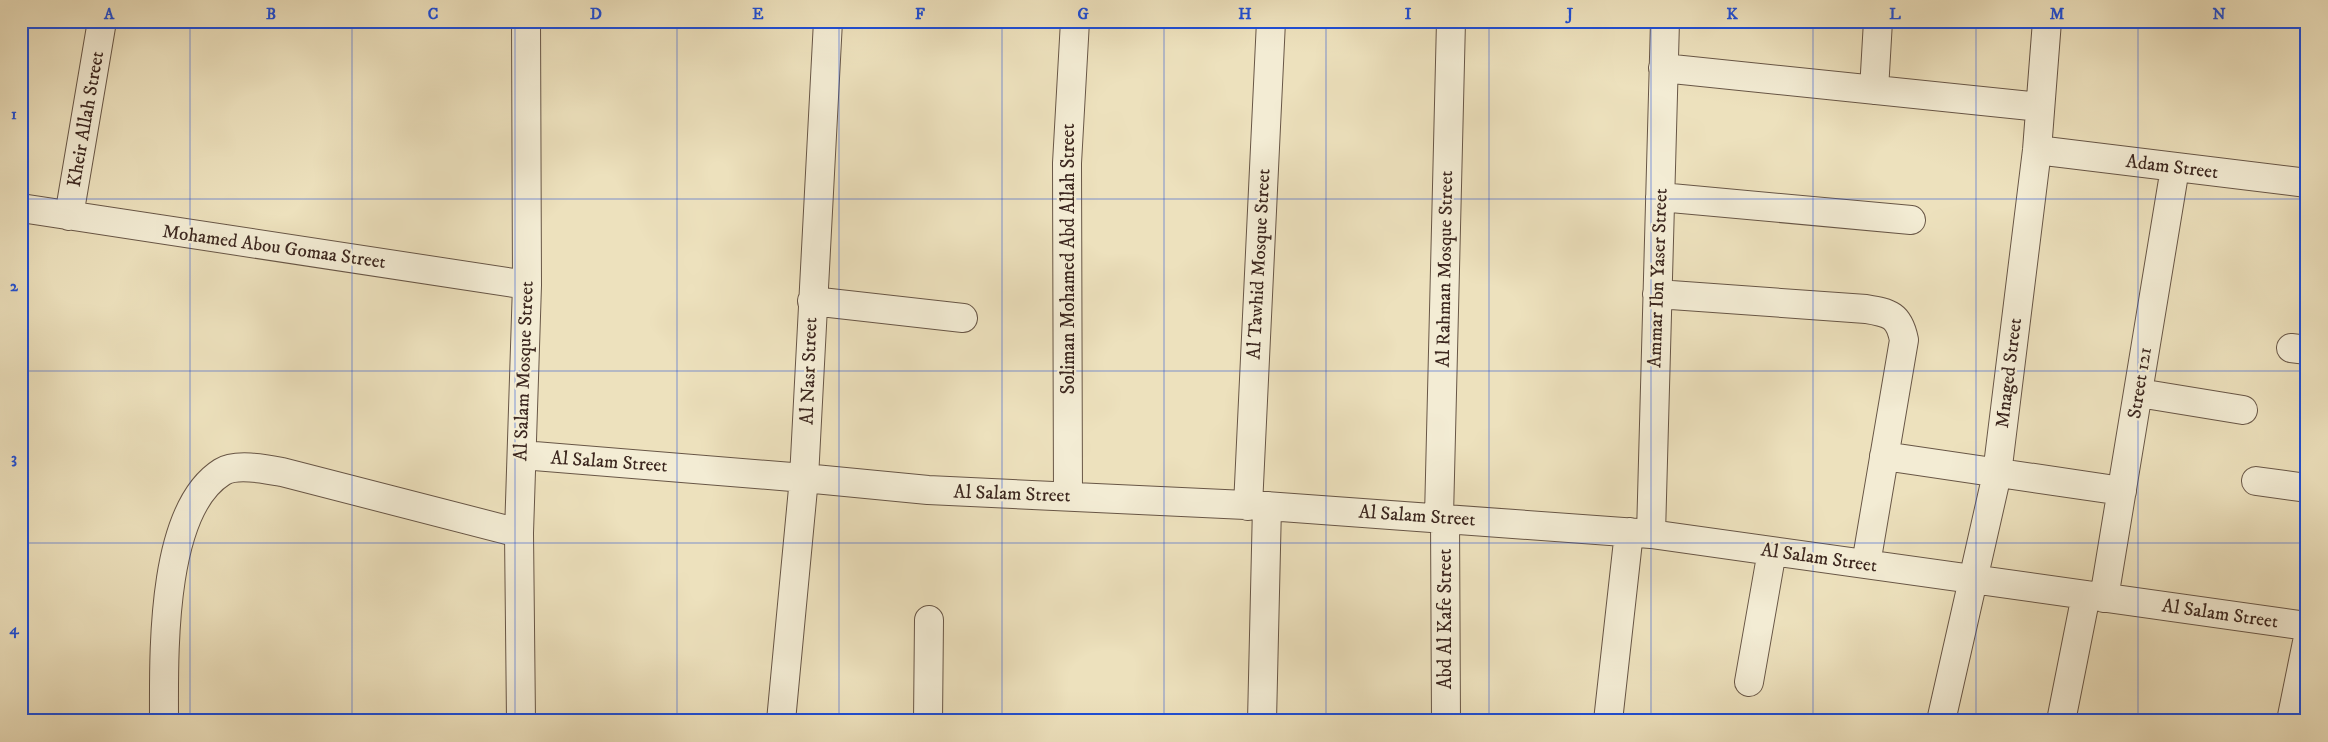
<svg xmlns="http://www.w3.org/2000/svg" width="2328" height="742" font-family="'IM FELL DW Pica',serif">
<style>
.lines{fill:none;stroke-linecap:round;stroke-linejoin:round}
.minor-casing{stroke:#685646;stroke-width:30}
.minor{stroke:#f3ecd4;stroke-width:28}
.grid{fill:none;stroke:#1d4ed8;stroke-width:1;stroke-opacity:0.55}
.labels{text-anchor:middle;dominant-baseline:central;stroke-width:4.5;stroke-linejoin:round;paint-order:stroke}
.street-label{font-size:19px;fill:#3c271f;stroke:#f3ecd4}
.neatline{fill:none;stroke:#1d4ed8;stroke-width:2}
.grid-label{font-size:16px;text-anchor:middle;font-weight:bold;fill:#1d4ed8}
</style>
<rect width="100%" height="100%" fill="#ede1bd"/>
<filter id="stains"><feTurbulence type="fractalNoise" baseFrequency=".004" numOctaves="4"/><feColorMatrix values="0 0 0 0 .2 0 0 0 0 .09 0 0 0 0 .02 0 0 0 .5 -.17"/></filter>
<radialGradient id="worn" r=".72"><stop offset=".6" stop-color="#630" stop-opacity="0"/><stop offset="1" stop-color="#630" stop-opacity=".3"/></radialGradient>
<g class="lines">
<defs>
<path id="minor" d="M1663,68L2040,107
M1874,90L1878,21
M2037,150L2307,183
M1660,197L1911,220
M21,208L527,285
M69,216L102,21
M1657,294L1866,309C1890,313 1899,315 1904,340L1866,564
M812,301L963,318
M2291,348L2307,350
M2139,393L2243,410
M522,455L804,478L928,490L1267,506L1651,534L2307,626
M1884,456L2122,491
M2256,481L2307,488
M1068,496L1067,163L1075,21
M1248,506L1271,21
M1439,517L1451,21
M1445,518L1446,721
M1651,534L1665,21
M2104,598L2175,168
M1749,682L1772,551
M164,721C164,656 160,511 222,472C236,463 266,469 282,472L519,533
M521,721L519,533L527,285L526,21
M781,721L804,478L828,21
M928,721L929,620
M1262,721L1267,506
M1608,721L1629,532
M1941,721L1997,474L2037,150L2047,21
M2061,721L2086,595
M2291,721L2307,642"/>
</defs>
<use href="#minor" class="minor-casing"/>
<use href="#minor" class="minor"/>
</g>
<path class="grid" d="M190,21V721M352,21V721M515,21V721M677,21V721M839,21V721M1002,21V721M1164,21V721M1326,21V721M1489,21V721M1651,21V721M1813,21V721M1976,21V721M2138,21V721M21,199H2307M21,371H2307M21,543H2307"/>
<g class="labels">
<g class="street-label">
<text transform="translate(86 119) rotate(-80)">Kheir Allah Street</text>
<text transform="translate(2172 167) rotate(7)">Adam Street</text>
<text transform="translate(274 247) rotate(8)">Mohamed Abou Gomaa Street</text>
<text transform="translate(1068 259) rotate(-90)">Soliman Mohamed Abd Allah Street</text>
<text transform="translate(1259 264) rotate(-87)">Al Tawhid Mosque Street</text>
<text transform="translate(1445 269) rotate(-89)">Al Rahman Mosque Street</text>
<text transform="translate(1658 278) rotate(-88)">Ammar Ibn Yaser Street</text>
<text transform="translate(524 371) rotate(-88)">Al Salam Mosque Street</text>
<text transform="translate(809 371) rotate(-88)">Al Nasr Street</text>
<text transform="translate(2009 373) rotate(-83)">Mnaged Street</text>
<text transform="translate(2140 383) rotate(-81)">Street 121</text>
<text transform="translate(609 462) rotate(4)">Al Salam Street</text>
<text transform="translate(1012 494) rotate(2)">Al Salam Street</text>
<text transform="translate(1417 516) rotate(4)">Al Salam Street</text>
<text transform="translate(1819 558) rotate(8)">Al Salam Street</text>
<text transform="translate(2220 614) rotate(8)">Al Salam Street</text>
<text transform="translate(1445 619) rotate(-90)">Abd Al Kafe Street</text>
</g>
</g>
<rect width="2328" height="742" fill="none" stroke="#ede1bd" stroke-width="55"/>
<rect x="28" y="28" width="2272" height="686" class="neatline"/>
<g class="grid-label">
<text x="109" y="19">A</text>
<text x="271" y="19">B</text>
<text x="433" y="19">C</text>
<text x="596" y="19">D</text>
<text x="758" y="19">E</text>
<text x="920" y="19">F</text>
<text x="1083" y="19">G</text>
<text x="1245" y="19">H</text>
<text x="1408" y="19">I</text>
<text x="1570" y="19">J</text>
<text x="1732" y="19">K</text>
<text x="1895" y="19">L</text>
<text x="2057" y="19">M</text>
<text x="2219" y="19">N</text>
<text x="14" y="119">1</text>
<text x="14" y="291">2</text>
<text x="14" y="463">3</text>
<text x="14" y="634">4</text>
</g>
<rect width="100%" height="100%" filter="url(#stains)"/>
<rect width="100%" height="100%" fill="url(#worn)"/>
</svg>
